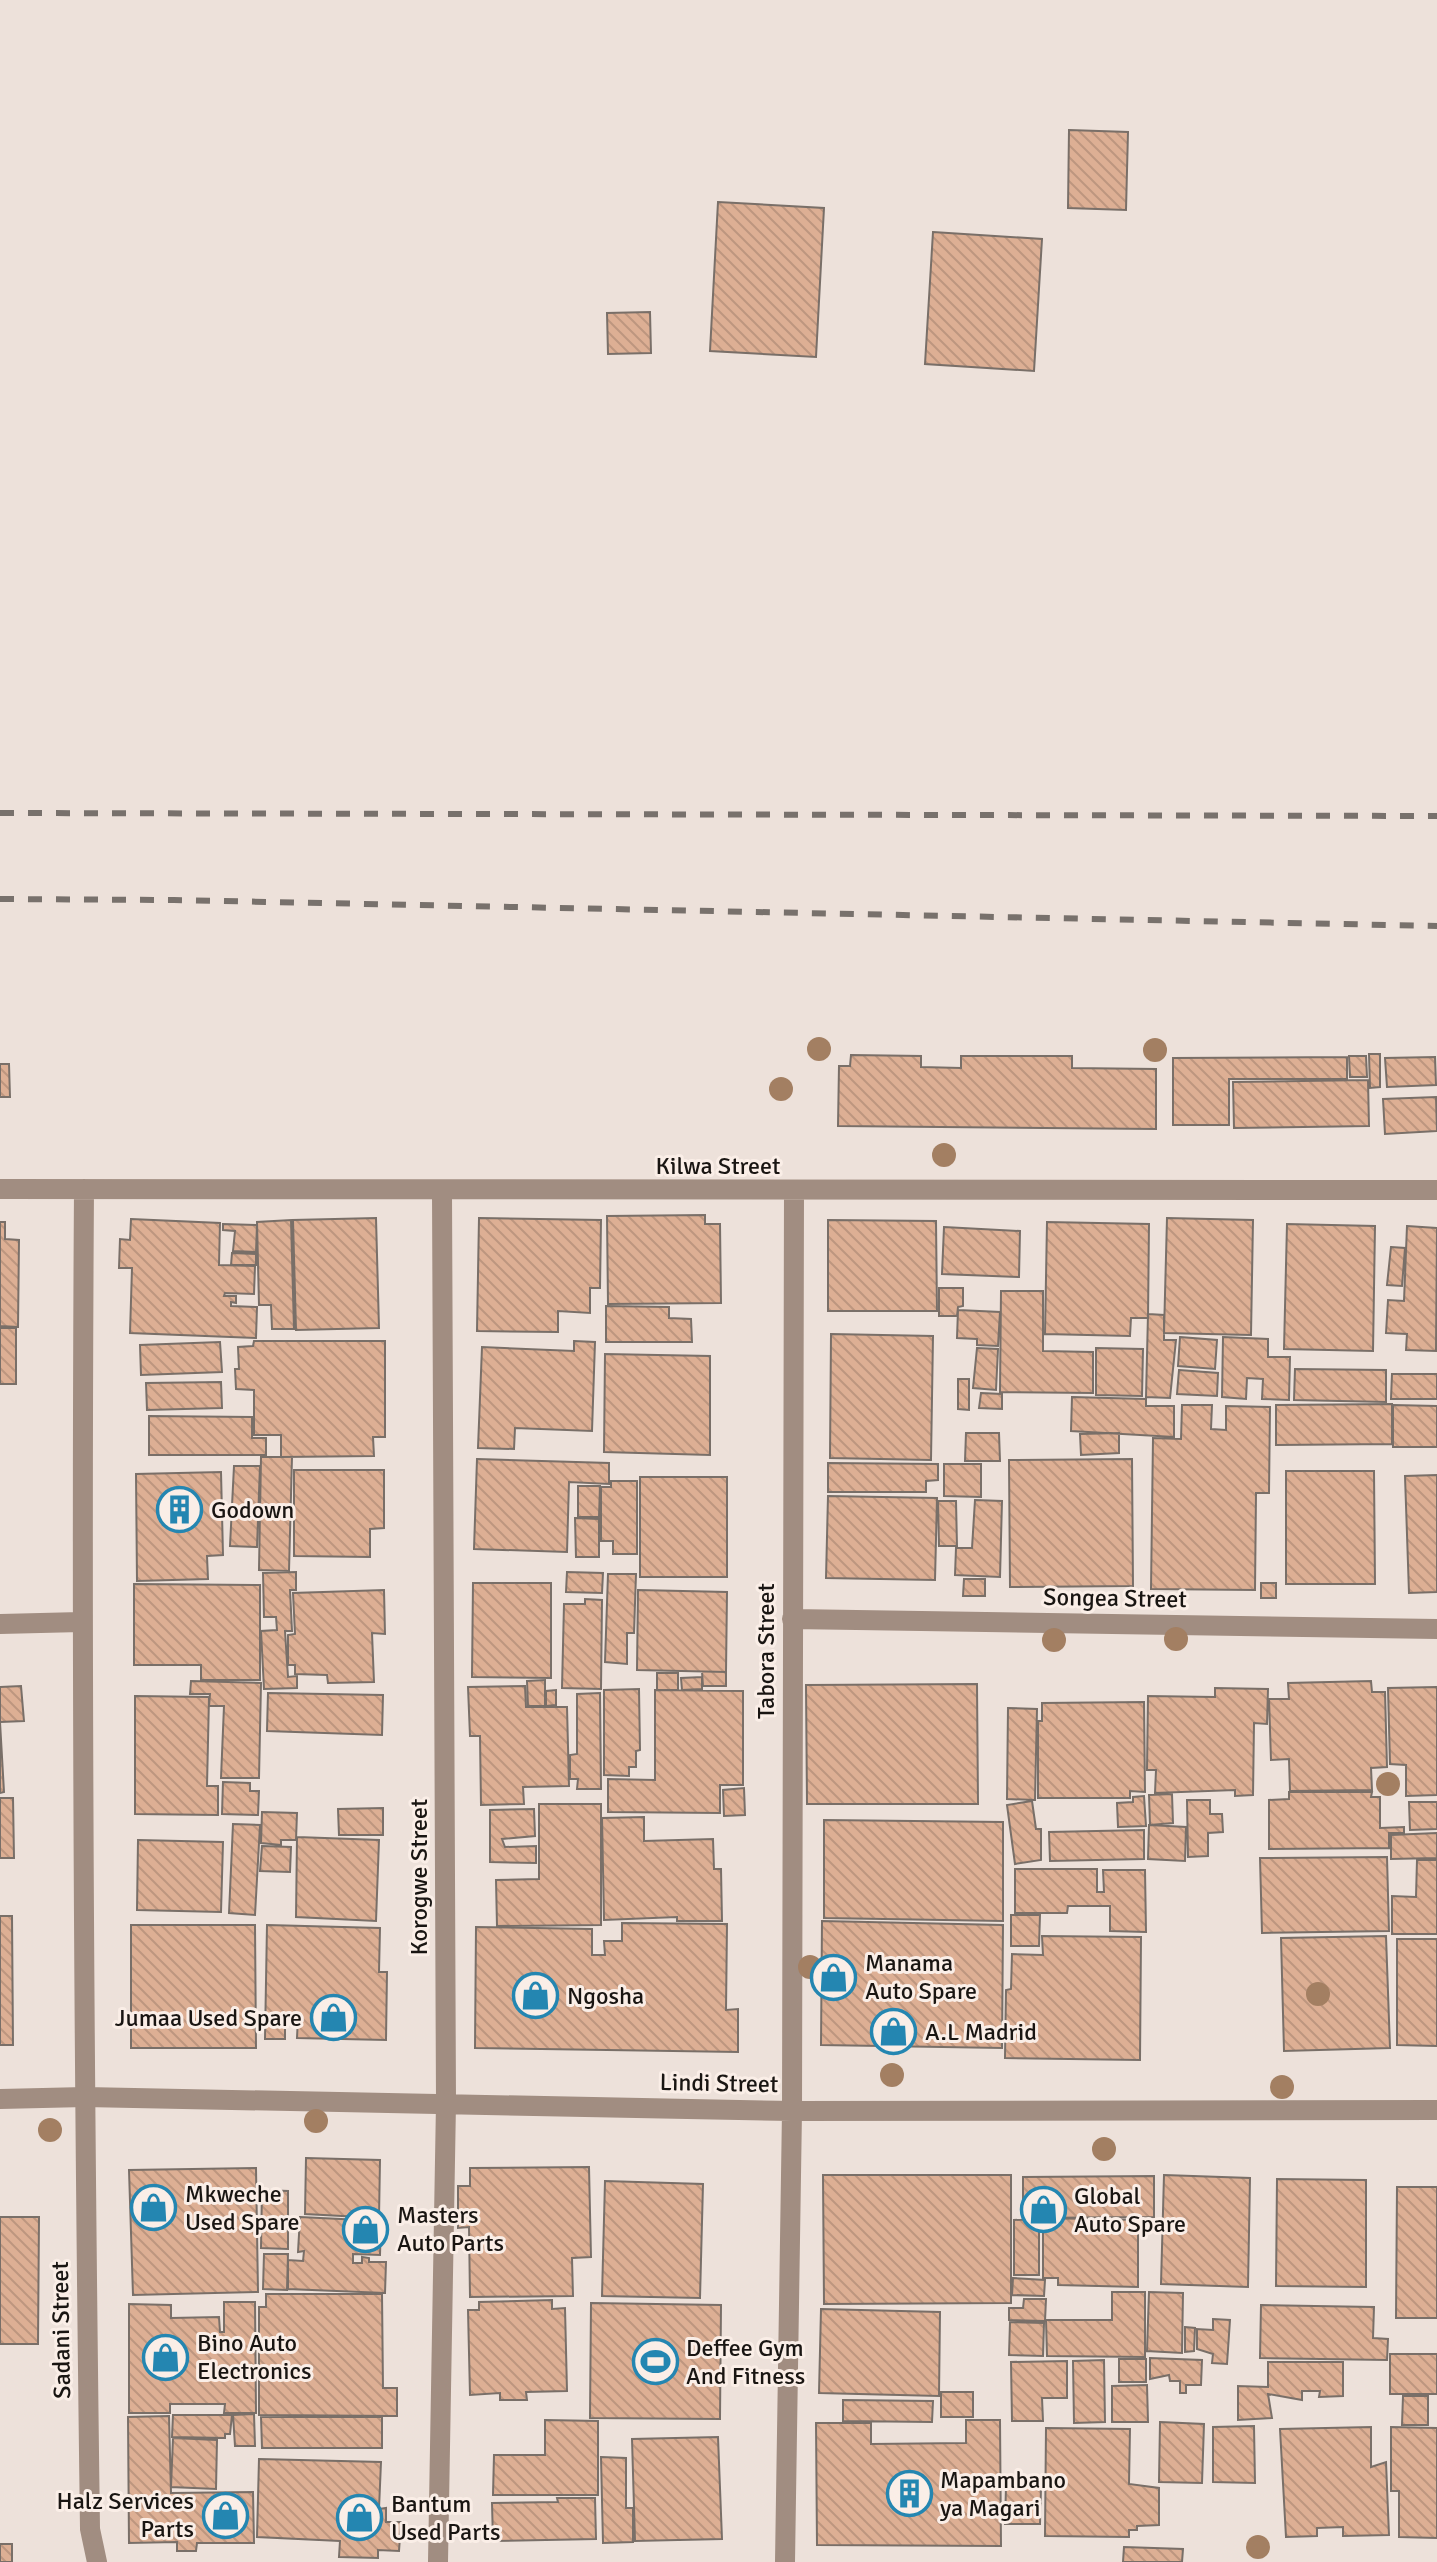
<svg xmlns="http://www.w3.org/2000/svg" width="1437" height="2562" font-family="Signika,sans-serif">
<style>
.building{fill:url(#building-back-hatch);stroke:#796f68;stroke-width:2}
.lines{fill:none;stroke-linecap:round;stroke-linejoin:round}
.minor{stroke:#a18d81;stroke-width:20}
.rail{stroke:#78716c;stroke-width:6;stroke-dasharray:14 14;stroke-linecap:butt}
.tree{fill:#a37f62}
.labels{text-anchor:middle;dominant-baseline:central;stroke-width:6;stroke-linejoin:round;paint-order:stroke}
.street-label{font-size:24px;fill:#191512;stroke:#faeee7}
.poi-label{font-size:24px;fill:#191512;stroke:#faeee7;text-anchor:start}
</style>
<defs>
<pattern id="building-back-hatch" width="6" height="6" patternUnits="userSpaceOnUse" patternTransform="scale(2)"><rect width="6" height="6" fill="#ddaf94"/><path d="M-1 5l2 2M0 0l6 6M5-1l2 2" fill="none" stroke="#bd967f"/></pattern>
</defs>
<rect width="100%" height="100%" fill="#ede1da"/>
<path class="building" d="M1069,130L1128,132L1126,210L1068,208Z
M718,202L824,208L816,357L710,351Z
M933,232L1042,239L1034,371L925,364Z
M650,312L651,353L608,354L607,313Z
M1369,1054H1380V1087L1370,1088Z
M851,1055L921,1056V1067L961,1068V1056H1072V1068L1156,1069V1129L838,1126L839,1066H850Z
M1349,1056H1366L1367,1077H1350Z
M1347,1057V1079H1229V1125H1173V1058Z
M1435,1057L1436,1085L1387,1087L1385,1058Z
M0,1064H9L10,1097H0Z
M1368,1080L1369,1126L1234,1128L1233,1082Z
M1436,1097L1437,1131L1385,1134L1383,1099Z
M705,1215V1224H720L721,1303L608,1304L607,1216Z
M376,1218L379,1328L296,1330L293,1220Z
M479,1218L601,1220L600,1288H590V1313L558,1311V1332L477,1331Z
M1167,1218L1253,1220L1251,1335L1164,1333Z
M131,1219L220,1223L219,1265L255,1266L254,1294L225,1293L224,1296H236V1303L231,1302V1306L257,1307L256,1338L130,1333L132,1268H119L120,1239L130,1240Z
M291,1220L294,1329H272L271,1305H259L257,1222Z
M828,1220L936,1221L937,1311H828Z
M0,1222H5V1239L19,1240L18,1327L0,1326Z
M1047,1222L1149,1224L1148,1318H1131L1130,1336L1045,1334Z
M223,1224L257,1225L256,1252L233,1251L235,1231L223,1230Z
M1287,1224L1375,1226L1373,1351L1284,1349Z
M1407,1226L1437,1228L1436,1351L1406,1350L1407,1334L1386,1333L1388,1300L1404,1301Z
M944,1227L1020,1231L1019,1277L942,1274Z
M1391,1247L1405,1248L1402,1286L1387,1285Z
M232,1253L256,1254V1265H231Z
M939,1288H963V1306L958,1307L957,1316H939Z
M1001,1291H1043V1351L1093,1352V1393L1000,1392Z
M606,1306L669,1307V1318L691,1319L692,1342H606Z
M958,1310L1000,1312L998,1346L977,1345V1339L957,1338Z
M1148,1314L1164,1315V1340H1176L1170,1398L1146,1397Z
M0,1328H16V1384H0Z
M831,1334L933,1336L931,1460L830,1458Z
M1180,1337L1217,1340L1215,1369L1178,1366Z
M1223,1337L1268,1339V1357H1290L1289,1400L1262,1399L1263,1379L1247,1378L1246,1399L1222,1397Z
M254,1341H385V1437H373L374,1456L281,1457V1435H254V1390L236,1389L235,1369H239L238,1347L253,1346Z
M574,1341L595,1342L592,1431L515,1428L514,1449L478,1448L482,1347L574,1351Z
M220,1342L222,1372L141,1375L140,1345Z
M977,1348L998,1349L996,1390L973,1388Z
M1096,1348L1143,1349L1142,1396L1096,1395Z
M605,1354L710,1356V1455L604,1452Z
M1295,1369L1386,1370V1402L1294,1400Z
M1179,1370L1218,1373L1217,1396L1177,1394Z
M1392,1374H1437V1399H1391Z
M958,1379H969V1410L958,1409Z
M221,1382L222,1408L147,1410L146,1383Z
M981,1393L1002,1394V1409L979,1408Z
M1072,1397L1146,1399V1406H1174V1437L1071,1431Z
M1392,1404V1444L1276,1445V1405Z
M1182,1405H1212L1211,1429L1226,1430V1406L1270,1407L1269,1493H1256L1255,1590L1151,1589L1153,1438L1181,1439Z
M1393,1405L1437,1406V1447H1393Z
M149,1416L252,1417V1438H266V1455H149Z
M966,1433H999L1000,1461H965Z
M1119,1433V1453L1081,1455L1080,1434Z
M261,1457H292L289,1571L259,1570Z
M477,1459L609,1463V1484L569,1482L567,1552L474,1549Z
M1132,1459L1133,1586L1010,1587L1009,1460Z
M828,1463L938,1464V1480L926,1481V1492H828Z
M944,1464H981V1497L944,1496Z
M234,1466H260L257,1547L230,1546Z
M294,1470H384V1528L370,1529V1557L294,1556Z
M1286,1471H1374L1375,1584H1286Z
M221,1472L223,1555L207,1556L208,1579L137,1581L136,1474Z
M1437,1475V1592L1409,1593L1405,1476Z
M640,1477H727V1577H640Z
M611,1481H637V1554H613V1541H601V1487H611Z
M578,1486H600L599,1517H578Z
M828,1496L937,1498L935,1580L826,1578Z
M975,1500L1002,1501L1000,1577L955,1575L956,1548H972Z
M938,1501H956L957,1546H939Z
M575,1518L599,1519V1557H576Z
M296,1572V1590H290L292,1631H285L288,1677L297,1676V1688L264,1689L261,1631L277,1630L276,1617H264L263,1573Z
M567,1572L603,1573L602,1593L566,1592Z
M608,1574H636L634,1633H627V1664L605,1662Z
M964,1579H985V1596H963Z
M473,1583H551V1678L472,1677Z
M1261,1583H1276V1598H1261Z
M134,1584L260,1585V1680H201V1665H134Z
M384,1590L385,1634L372,1633L374,1682L328,1683L327,1675L295,1674V1665H288V1635L295,1634L293,1593Z
M638,1590L727,1592L726,1672L637,1670Z
M585,1599L602,1600L601,1689L562,1688L564,1604H585Z
M702,1672H726V1686H703Z
M657,1673H678V1690H657Z
M702,1677V1689L682,1690L681,1678Z
M545,1680V1706H528L527,1681Z
M191,1681L261,1683L259,1778H221L224,1706H209L210,1694H190Z
M1371,1681L1372,1692H1385L1387,1767L1371,1768L1372,1790L1290,1791L1289,1759L1271,1760L1269,1699H1289L1288,1683Z
M977,1684L978,1804H807L806,1685Z
M21,1686L24,1721L0,1722L4,1792L0,1793V1687Z
M525,1686L526,1707H567L569,1786L523,1787L524,1804L481,1805L480,1736H470L468,1687Z
M1437,1687V1795L1406,1796V1765L1390,1764L1388,1688Z
M1215,1688L1268,1689L1267,1724L1254,1723L1253,1795L1235,1796V1790L1155,1793L1156,1770H1147L1148,1696L1215,1697Z
M639,1689L640,1750L636,1751V1767H629V1776L604,1775V1690Z
M556,1690V1705L546,1706V1691Z
M655,1690L743,1691V1785H720V1813L608,1812V1779L655,1780Z
M268,1693L383,1695L382,1735L267,1731Z
M600,1693L601,1789H577L578,1779H570V1755L577,1754V1694Z
M135,1696L209,1697L207,1786H218V1815L135,1814Z
M1144,1702L1145,1792L1130,1791V1798H1038V1721H1042V1703Z
M1008,1708L1037,1709L1035,1800L1007,1799Z
M223,1782L250,1783V1791H259L258,1815L222,1814Z
M744,1788L745,1815L724,1816L723,1790Z
M1289,1792H1372L1371,1797H1380V1828L1404,1827V1833H1389V1848L1269,1849V1800L1289,1799Z
M1172,1794L1173,1823L1150,1825L1149,1795Z
M1144,1796L1146,1826L1118,1827L1117,1803L1133,1802V1797Z
M0,1798H13L14,1858H0Z
M1187,1800H1210V1814H1222L1223,1832L1208,1833V1856L1188,1857Z
M1032,1801L1036,1829H1041V1860L1015,1864L1007,1805Z
M1409,1802H1437V1829L1410,1830Z
M539,1804H601V1925L497,1926L496,1880L539,1879Z
M383,1808V1835H339L338,1809Z
M534,1809L535,1836L502,1839L505,1847L536,1846V1863L490,1862V1810Z
M262,1812L297,1813L296,1840H281V1845L261,1843Z
M644,1817V1841L713,1839L714,1869H721L722,1921H677V1917L604,1920L602,1818Z
M824,1820L1003,1822V1921L824,1918Z
M233,1824L260,1825L255,1915L229,1913Z
M1149,1825L1186,1827L1185,1861L1148,1859Z
M1144,1830V1859L1050,1861L1049,1832Z
M1437,1833V1858L1391,1859V1835Z
M297,1837L379,1840L376,1921L296,1917Z
M138,1840L223,1842L221,1912L137,1910Z
M262,1846L291,1847L290,1872L260,1871Z
M1387,1857L1389,1931L1262,1933L1260,1858Z
M1417,1860H1437V1934H1392V1896L1416,1897Z
M1015,1869H1097V1892H1104L1103,1870H1145L1146,1932L1110,1931V1906H1068L1067,1913H1015Z
M1011,1915H1040L1039,1946H1011Z
M0,1916H12L13,2045H0Z
M822,1921L1003,1925L1002,2048L821,2045Z
M622,1923L727,1924L726,2010L738,2009V2052L475,2048L476,1927L592,1929V1955H605L604,1941H622Z
M131,1925H255L256,2048H131Z
M267,1925L380,1928L379,1972H387L386,2040L297,2038L298,2017L285,2016V2039H265Z
M1042,1936L1141,1937L1140,2060L1005,2058L1006,1990L1011,1989L1012,1954L1043,1955Z
M1386,1936L1390,2048L1284,2051L1281,1938Z
M1397,1939H1437V2046L1397,2045Z
M306,2158L380,2160L379,2218L305,2214Z
M589,2167L591,2257L572,2258L573,2296L470,2297L469,2227L458,2228V2186H470V2168Z
M256,2168L258,2292L133,2295L129,2170Z
M823,2175H1011V2303L824,2304Z
M1164,2175L1250,2178L1248,2287L1161,2284Z
M1154,2176V2217L1023,2218V2177Z
M1277,2179L1366,2180V2287L1276,2286Z
M605,2181L703,2184L700,2298L602,2296Z
M1397,2187H1437V2318H1396Z
M262,2190L288,2191V2249L261,2248Z
M0,2217H39L38,2344H0Z
M300,2217L381,2221L380,2255L353,2254V2263H362V2257L369,2258V2262H386L385,2293L288,2289V2260L303,2261L304,2251L298,2252Z
M1043,2218L1138,2220V2287L1058,2285V2278H1043Z
M1039,2219V2275H1014V2220Z
M264,2254H288L287,2290L263,2289Z
M1013,2278L1045,2280L1044,2296L1012,2295Z
M1112,2292H1145V2357L1047,2356L1046,2320H1112Z
M1149,2292L1183,2293L1182,2353L1147,2351Z
M266,2294H382L383,2388H397V2416L259,2415V2307H266Z
M1024,2299H1046L1045,2321L1009,2320V2308H1023Z
M552,2300V2309L565,2308L567,2391L526,2392L527,2400H500V2393L470,2395L468,2310H479V2302Z
M224,2302H255L256,2413H224L225,2404H170V2413H129V2304L171,2305V2318L219,2317L220,2332H224Z
M591,2303L721,2305L720,2419L590,2418Z
M1261,2305L1374,2307L1373,2338L1388,2339L1387,2360L1260,2358Z
M821,2309L940,2312L939,2396L819,2393Z
M1213,2319L1230,2320L1227,2364L1212,2363L1213,2354L1197,2349V2329L1213,2330Z
M1010,2322L1044,2323L1043,2356L1009,2355Z
M1185,2327L1195,2328L1194,2351L1185,2352Z
M1390,2354H1437V2394H1390Z
M1150,2358L1202,2360L1201,2385H1186V2393H1180V2381H1170L1169,2375L1150,2379Z
M1119,2359H1146V2382H1119Z
M1104,2360L1105,2422L1074,2423L1073,2361Z
M1067,2361V2398H1042L1043,2421H1012L1011,2362Z
M1268,2362H1343V2396L1319,2397L1320,2391H1302V2400L1268,2394L1272,2418L1238,2420V2386L1268,2387Z
M1147,2385L1148,2422H1112V2386Z
M941,2392H973V2417H941Z
M1403,2396H1428V2425H1402Z
M843,2400L933,2401L932,2422L843,2421Z
M254,2414L255,2446H235L233,2415Z
M173,2415H232L230,2434H225V2438L172,2437Z
M169,2416L171,2493L253,2492L254,2543H197L196,2551H177V2542L129,2543L128,2417Z
M261,2417H382V2448H262Z
M545,2420L598,2421V2495H493L494,2455H545Z
M966,2420H1000L1001,2546L817,2545L816,2423H871V2444L966,2443Z
M1160,2422L1204,2424L1202,2483L1159,2482Z
M1254,2426L1255,2483L1213,2482V2427Z
M1371,2427V2467L1386,2462L1389,2535L1343,2536V2527L1317,2528V2536L1286,2537L1280,2429Z
M1391,2427L1437,2428V2538L1399,2537V2491H1391Z
M1046,2428L1130,2429L1129,2484L1159,2488V2525L1137,2526V2530H1129V2537L1045,2536Z
M718,2437L722,2539L635,2541L632,2439Z
M173,2438L217,2440L216,2489L171,2487Z
M601,2457L626,2458V2508H633V2542L603,2543Z
M259,2459L381,2462L379,2509L386,2508V2522H401L399,2551L378,2550V2558L339,2557L340,2541L257,2537Z
M1006,2486L1041,2488L1040,2524H1005Z
M557,2498H595L596,2539L493,2541L492,2503L558,2502Z
M0,2544H12V2562H0Z
M1124,2547L1183,2549L1182,2562H1123Z"/>
<g class="lines">
<path class="minor" d="M0,1189L1437,1190
M84,1189C81,1636 84,2082 90,2529L97,2562
M792,1619L1437,1629
M0,1624L81,1622
M0,2099L85,2097L792,2111L1437,2110
M438,2562L446,2103L442,1192
M785,2562L792,2111L794,1192"/>
<path class="rail" d="M0,813L1437,816
M0,899L174,900L1437,926"/>
</g>
<g class="tree">
<circle cx="819" cy="1049" r="12"/>
<circle cx="1155" cy="1050" r="12"/>
<circle cx="781" cy="1089" r="12"/>
<circle cx="944" cy="1155" r="12"/>
<circle cx="1176" cy="1639" r="12"/>
<circle cx="1054" cy="1640" r="12"/>
<circle cx="1388" cy="1784" r="12"/>
<circle cx="810" cy="1967" r="12"/>
<circle cx="1318" cy="1994" r="12"/>
<circle cx="892" cy="2075" r="12"/>
<circle cx="1282" cy="2087" r="12"/>
<circle cx="316" cy="2121" r="12"/>
<circle cx="50" cy="2130" r="12"/>
<circle cx="1104" cy="2149" r="12"/>
<circle cx="1258" cy="2547" r="12"/>
</g>
<defs>
<symbol id="building-ring" viewBox="-11 -11 22 22"><circle r="9.5" fill="#faeee7" stroke="#2486b1" stroke-width="1.5"/><path d="M-4-6H4V6H1V3H-1V6H-4ZM-2.5-4.3h1.7v1.8h-1.7ZM.8-4.3h1.7v1.8H.8ZM-2.5-1h1.7V.8h-1.7ZM.8-1h1.7V.8H.8Z" fill="#2486b1"/></symbol>
<symbol id="shop-ring" viewBox="-11 -11 22 22"><circle r="9.5" fill="#faeee7" stroke="#2486b1" stroke-width="1.5"/><path d="M-5-2.5h2.3a2.7 3.5 0 0 1 5.4 0H5L5.5 6h-11ZM-1.5-2.5h3a1.5 2.3 0 0 0-3 0Z" fill="#2486b1"/></symbol>
<symbol id="stadium-ring" viewBox="-11 -11 22 22"><circle r="9.5" fill="#faeee7" stroke="#2486b1" stroke-width="1.5"/><path d="M0-5a6.5 5 0 1 0 0 10a6.5 5 0 1 0 0-10ZM-3.5-1.8h7v3.6h-7Z" fill="#2486b1"/></symbol>
</defs>
<g fill-rule="evenodd">
<use href="#building-ring" x="154" y="1484" width="51" height="51"/>
<use href="#shop-ring" x="808" y="1952" width="51" height="51"/>
<use href="#shop-ring" x="510" y="1970" width="51" height="51"/>
<use href="#shop-ring" x="308" y="1992" width="51" height="51"/>
<use href="#shop-ring" x="868" y="2006" width="51" height="51"/>
<use href="#shop-ring" x="128" y="2182" width="51" height="51"/>
<use href="#shop-ring" x="1018" y="2184" width="51" height="51"/>
<use href="#shop-ring" x="340" y="2204" width="51" height="51"/>
<use href="#shop-ring" x="140" y="2332" width="51" height="51"/>
<use href="#stadium-ring" x="630" y="2336" width="51" height="51"/>
<use href="#building-ring" x="884" y="2468" width="51" height="51"/>
<use href="#shop-ring" x="200" y="2490" width="51" height="51"/>
<use href="#shop-ring" x="334" y="2492" width="51" height="51"/>
</g>
<g class="labels">
<g class="street-label">
<text x="718" y="1166">Kilwa Street</text>
<text transform="translate(1115 1598) rotate(1)">Songea Street</text>
<text transform="translate(766 1651) rotate(-90)">Tabora Street</text>
<text transform="translate(419 1877) rotate(-90)">Korogwe Street</text>
<text transform="translate(719 2083) rotate(1)">Lindi Street</text>
<text transform="translate(61 2330) rotate(-91)">Sadani Street</text>
</g>
<g class="poi-label">
<text x="211" y="1510">Godown</text>
<text x="865" y="1963">Manama<tspan x="865" dy="28">Auto Spare</tspan></text>
<text x="567" y="1996">Ngosha</text>
<text x="302" y="2018" text-anchor="end">Jumaa Used Spare</text>
<text x="925" y="2032">A.L Madrid</text>
<text x="185" y="2194">Mkweche<tspan x="185" dy="28">Used Spare</tspan></text>
<text x="1074" y="2196">Global<tspan x="1074" dy="28">Auto Spare</tspan></text>
<text x="397" y="2215">Masters<tspan x="397" dy="28">Auto Parts</tspan></text>
<text x="197" y="2343">Bino Auto<tspan x="197" dy="28">Electronics</tspan></text>
<text x="686" y="2348">Deffee Gym<tspan x="686" dy="28">And Fitness</tspan></text>
<text x="940" y="2480">Mapambano<tspan x="940" dy="28">ya Magari</tspan></text>
<text x="194" y="2501" text-anchor="end">Halz Services<tspan x="194" dy="28">Parts</tspan></text>
<text x="391" y="2504">Bantum<tspan x="391" dy="28">Used Parts</tspan></text>
</g>
</g>
</svg>
